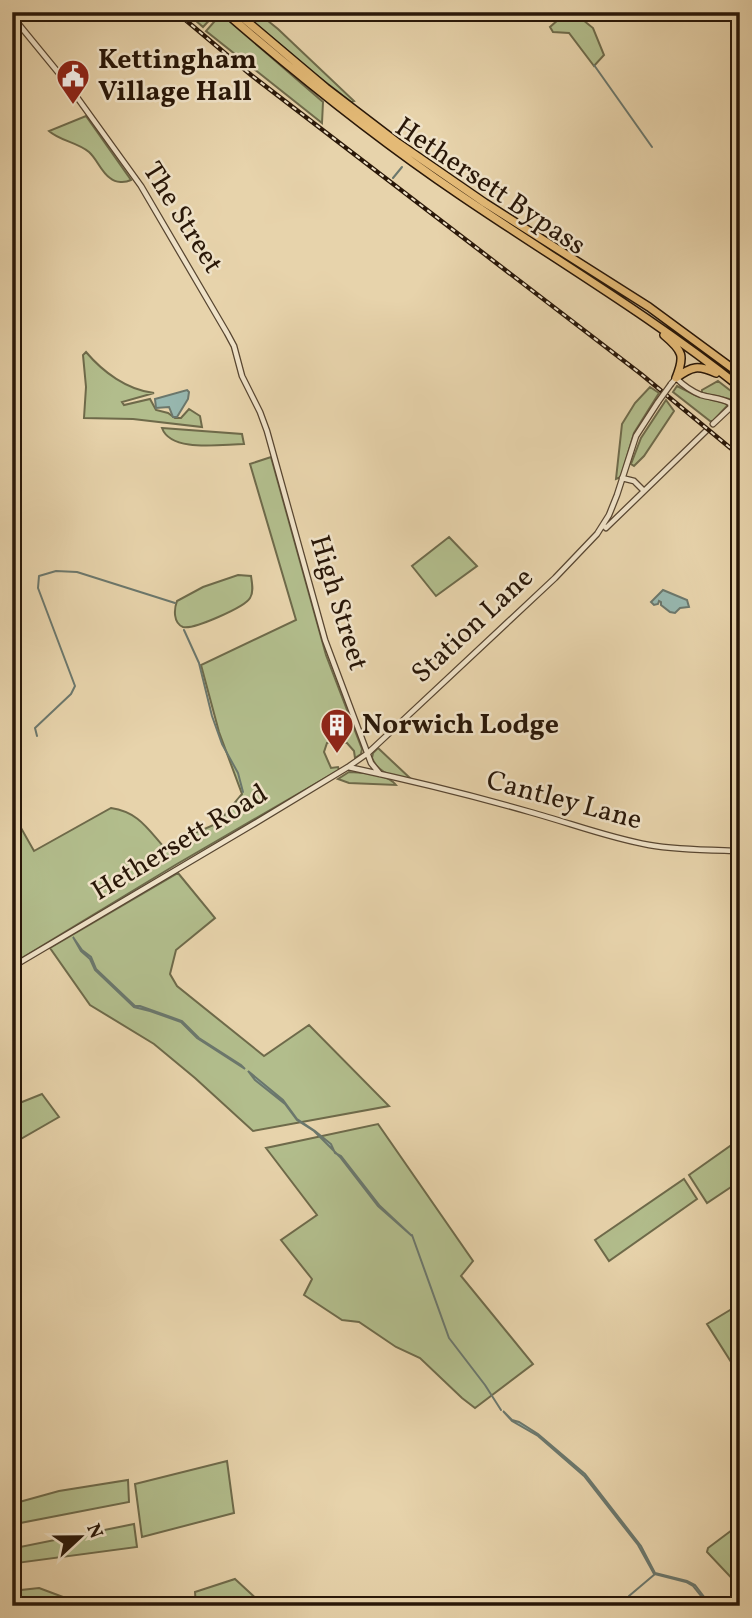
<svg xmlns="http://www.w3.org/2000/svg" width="752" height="1618" font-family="Vollkorn,serif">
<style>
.green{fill:#b2bd8c;stroke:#6e6a4a;stroke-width:2}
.water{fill:#97b7af;stroke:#6b776c;stroke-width:2}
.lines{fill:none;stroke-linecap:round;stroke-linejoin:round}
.stream{stroke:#6b776c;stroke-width:2}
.minor-casing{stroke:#584631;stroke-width:7}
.highway-casing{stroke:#291708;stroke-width:10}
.minor{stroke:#efe2c8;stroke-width:4.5}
.highway{stroke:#e4ba76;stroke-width:7}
.rail-casing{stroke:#291708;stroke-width:4.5}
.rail{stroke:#efe2c8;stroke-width:2;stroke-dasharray:5;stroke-linecap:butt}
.minor-bridge-casing{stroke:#584631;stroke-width:7;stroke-linecap:butt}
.minor-bridge{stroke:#efe2c8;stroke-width:4.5}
.labels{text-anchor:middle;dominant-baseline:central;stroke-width:5;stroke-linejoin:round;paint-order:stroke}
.poi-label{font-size:28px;font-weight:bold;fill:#291708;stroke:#efe2c8;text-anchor:start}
.street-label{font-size:28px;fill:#291708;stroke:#efe2c8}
</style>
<rect width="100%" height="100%" fill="#e7d3ab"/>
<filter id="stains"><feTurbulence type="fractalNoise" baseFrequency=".00286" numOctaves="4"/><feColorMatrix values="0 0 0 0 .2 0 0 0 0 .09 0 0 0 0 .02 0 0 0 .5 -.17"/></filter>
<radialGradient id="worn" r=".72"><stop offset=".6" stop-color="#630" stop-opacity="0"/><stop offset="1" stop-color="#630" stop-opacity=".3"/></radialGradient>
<path class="green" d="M186,12H217L203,27Z
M242,12H257L278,29L354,101L351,102L315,74Z
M567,12H581L583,20L593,28L604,55L594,66L569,33L553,32L550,27Z
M221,14L323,102L322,123L206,31Z
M86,116L131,180C125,183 116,183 110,178C101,172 97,159 89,152C77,142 60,141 49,131Z
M86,352C103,372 127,390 154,393L122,402L124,405L150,399L156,410L168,413L175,418H181L189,409L200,416L202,427L133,419L84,418L86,387L83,355Z
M718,381L740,398V408L729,399L702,393V390Z
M677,386L697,396L726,403L727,406L713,421H710L673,392Z
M650,387L659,393L634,433L621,477L616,479L622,424L635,403Z
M666,400L674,411L644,456L634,466L631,464L641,438Z
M162,428L242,434L244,444C222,444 171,453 162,428Z
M271,457L326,655L362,749L361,754L355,758L354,751L347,743H327L324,752L331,768L338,767L339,770L177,864L12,964V812L34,851L111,808C138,812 147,828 164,847L218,823L242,794L219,732L201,665L296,620L250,464Z
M449,537L477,566L436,596L412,566Z
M238,575L251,576C252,583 254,592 250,598C245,607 193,630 183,627C173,623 174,609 177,601L203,587Z
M378,748L412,780C396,777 379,775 372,758L373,753Z
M349,772C363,773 387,773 396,785L349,783L338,779Z
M178,873L215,918L176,950L170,974L177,986L264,1056L309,1025L389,1106L253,1131L195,1078L154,1044L90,1005L50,948Z
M42,1094L59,1117L12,1144V1106Z
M378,1124L473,1261L461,1276L533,1364L475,1408L462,1398L420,1358L396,1347L359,1322L342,1320L304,1295L312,1279L281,1240L317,1215L266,1148Z
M740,1139V1181L707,1203L689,1175Z
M684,1179L697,1199L609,1261L595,1240Z
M740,1304V1376L707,1324Z
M227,1461L234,1513L142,1537L135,1484Z
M128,1480L129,1502L15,1524L12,1504L59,1491Z
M134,1524L137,1547L17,1563L15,1548Z
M740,1524V1587L707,1552L708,1548Z
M235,1579L260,1602H266L267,1606H196L195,1592Z
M39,1588L63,1597L132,1606H12V1591Z"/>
<path class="water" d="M187,390L189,392L188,399L177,417H173L169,407L156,408L155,399Z
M663,590L687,600L689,607L680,608L675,613L670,612L661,605V602L659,601L658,604L654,605L651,602Z
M73,937L82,950L91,957L96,969L135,1006H140L182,1021L199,1038L241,1065L245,1069L197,1038L181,1022L150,1011L134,1007L95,970L90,959L81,951Z
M248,1071L283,1100L297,1119L315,1131L331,1144L335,1153L341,1156L380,1206L412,1236L378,1206L340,1157L314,1131L297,1120L285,1104L255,1080Z
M503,1411L512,1420L519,1422L538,1434L585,1474L641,1546L655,1573L687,1581L695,1585L711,1606H709L693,1586L686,1582L654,1574L638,1545L584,1476L538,1436L512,1421Z"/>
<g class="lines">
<path class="stream" d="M594,65L652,147
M393,178L402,167
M732,200L740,208
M184,630L199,663L212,716L222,744L238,773L243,792
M37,736L35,728L71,694L75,686L38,588L39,576L56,571L77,572L175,603
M412,1235L449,1338L485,1385L501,1410
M629,1596L655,1574
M619,1606L627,1598"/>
<defs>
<path id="minor" d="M12,16L66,82L141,186L227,333L234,346L242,376L260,412L267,431L325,640L371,763L380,774
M671,384L676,378C683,385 691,391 701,395C711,398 722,398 730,403L731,407L713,424
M622,478L634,481L644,491
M603,525L606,528L706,431
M348,767C409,780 471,795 530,812C570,823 609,838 649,845C678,850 710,850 740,851
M12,967L252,825L348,767L368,753L555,578L597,534L609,515L617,495L636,436L658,402"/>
<path id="highway" d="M225,12C300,77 377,139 460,195C554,259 651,316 740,387
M236,12L326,88L398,143L485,203L649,307L740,374
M664,335C683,351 685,356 676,378
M676,378C692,366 698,365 716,373"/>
</defs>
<use href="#minor" class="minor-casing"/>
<use href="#highway" class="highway-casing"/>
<use href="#minor" class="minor"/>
<use href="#highway" class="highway"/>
<defs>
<path id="rail" d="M176,12L251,75L641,374L740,456"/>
</defs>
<use href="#rail" class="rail-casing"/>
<use href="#rail" class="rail"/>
<defs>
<path id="minor-bridge" d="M658,402L671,384"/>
</defs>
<use href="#minor-bridge" class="minor-bridge-casing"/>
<use href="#minor-bridge" class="minor-bridge"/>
</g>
<defs>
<symbol id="civic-pin" viewBox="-11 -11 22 30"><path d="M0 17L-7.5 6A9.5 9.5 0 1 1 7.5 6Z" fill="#8f2418" stroke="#efe2c8"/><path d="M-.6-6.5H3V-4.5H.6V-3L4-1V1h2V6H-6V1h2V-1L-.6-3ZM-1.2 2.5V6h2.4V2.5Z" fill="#fff"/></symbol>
<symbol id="building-pin" viewBox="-11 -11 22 30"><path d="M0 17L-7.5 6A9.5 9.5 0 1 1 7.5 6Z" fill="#8f2418" stroke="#efe2c8"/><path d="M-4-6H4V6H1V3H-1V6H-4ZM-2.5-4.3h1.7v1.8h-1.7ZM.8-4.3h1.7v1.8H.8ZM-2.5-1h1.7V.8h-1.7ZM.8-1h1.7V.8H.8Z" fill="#fff"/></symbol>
</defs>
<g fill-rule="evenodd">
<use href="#civic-pin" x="54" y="57" width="38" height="52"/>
<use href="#building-pin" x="318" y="706" width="38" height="52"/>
</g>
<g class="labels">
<g class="poi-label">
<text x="98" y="60">Kettingham<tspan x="98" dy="32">Village Hall</tspan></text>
<text x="362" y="725">Norwich Lodge</text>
</g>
<g class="street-label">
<text transform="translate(490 187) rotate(34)">Hethersett Bypass</text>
<text transform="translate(182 218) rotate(58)">The Street</text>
<text transform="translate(338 603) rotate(73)">High Street</text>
<text transform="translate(473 626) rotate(-43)">Station Lane</text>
<text transform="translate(564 801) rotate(15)">Cantley Lane</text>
<text transform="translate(180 843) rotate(-31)">Hethersett Road</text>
</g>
</g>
<rect width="752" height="1618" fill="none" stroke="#e7d3ab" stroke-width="42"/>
<rect x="14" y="14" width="724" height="1590" fill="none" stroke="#291708" stroke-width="3.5"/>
<rect x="21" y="21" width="710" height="1576" fill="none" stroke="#291708" stroke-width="2"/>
<g transform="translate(80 1537) rotate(68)" stroke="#efe2c8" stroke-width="5" paint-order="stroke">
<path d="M0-5L12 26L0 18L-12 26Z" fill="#291708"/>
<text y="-10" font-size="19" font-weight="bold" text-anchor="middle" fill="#291708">N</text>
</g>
<rect width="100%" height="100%" filter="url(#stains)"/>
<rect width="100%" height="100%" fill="url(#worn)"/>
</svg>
